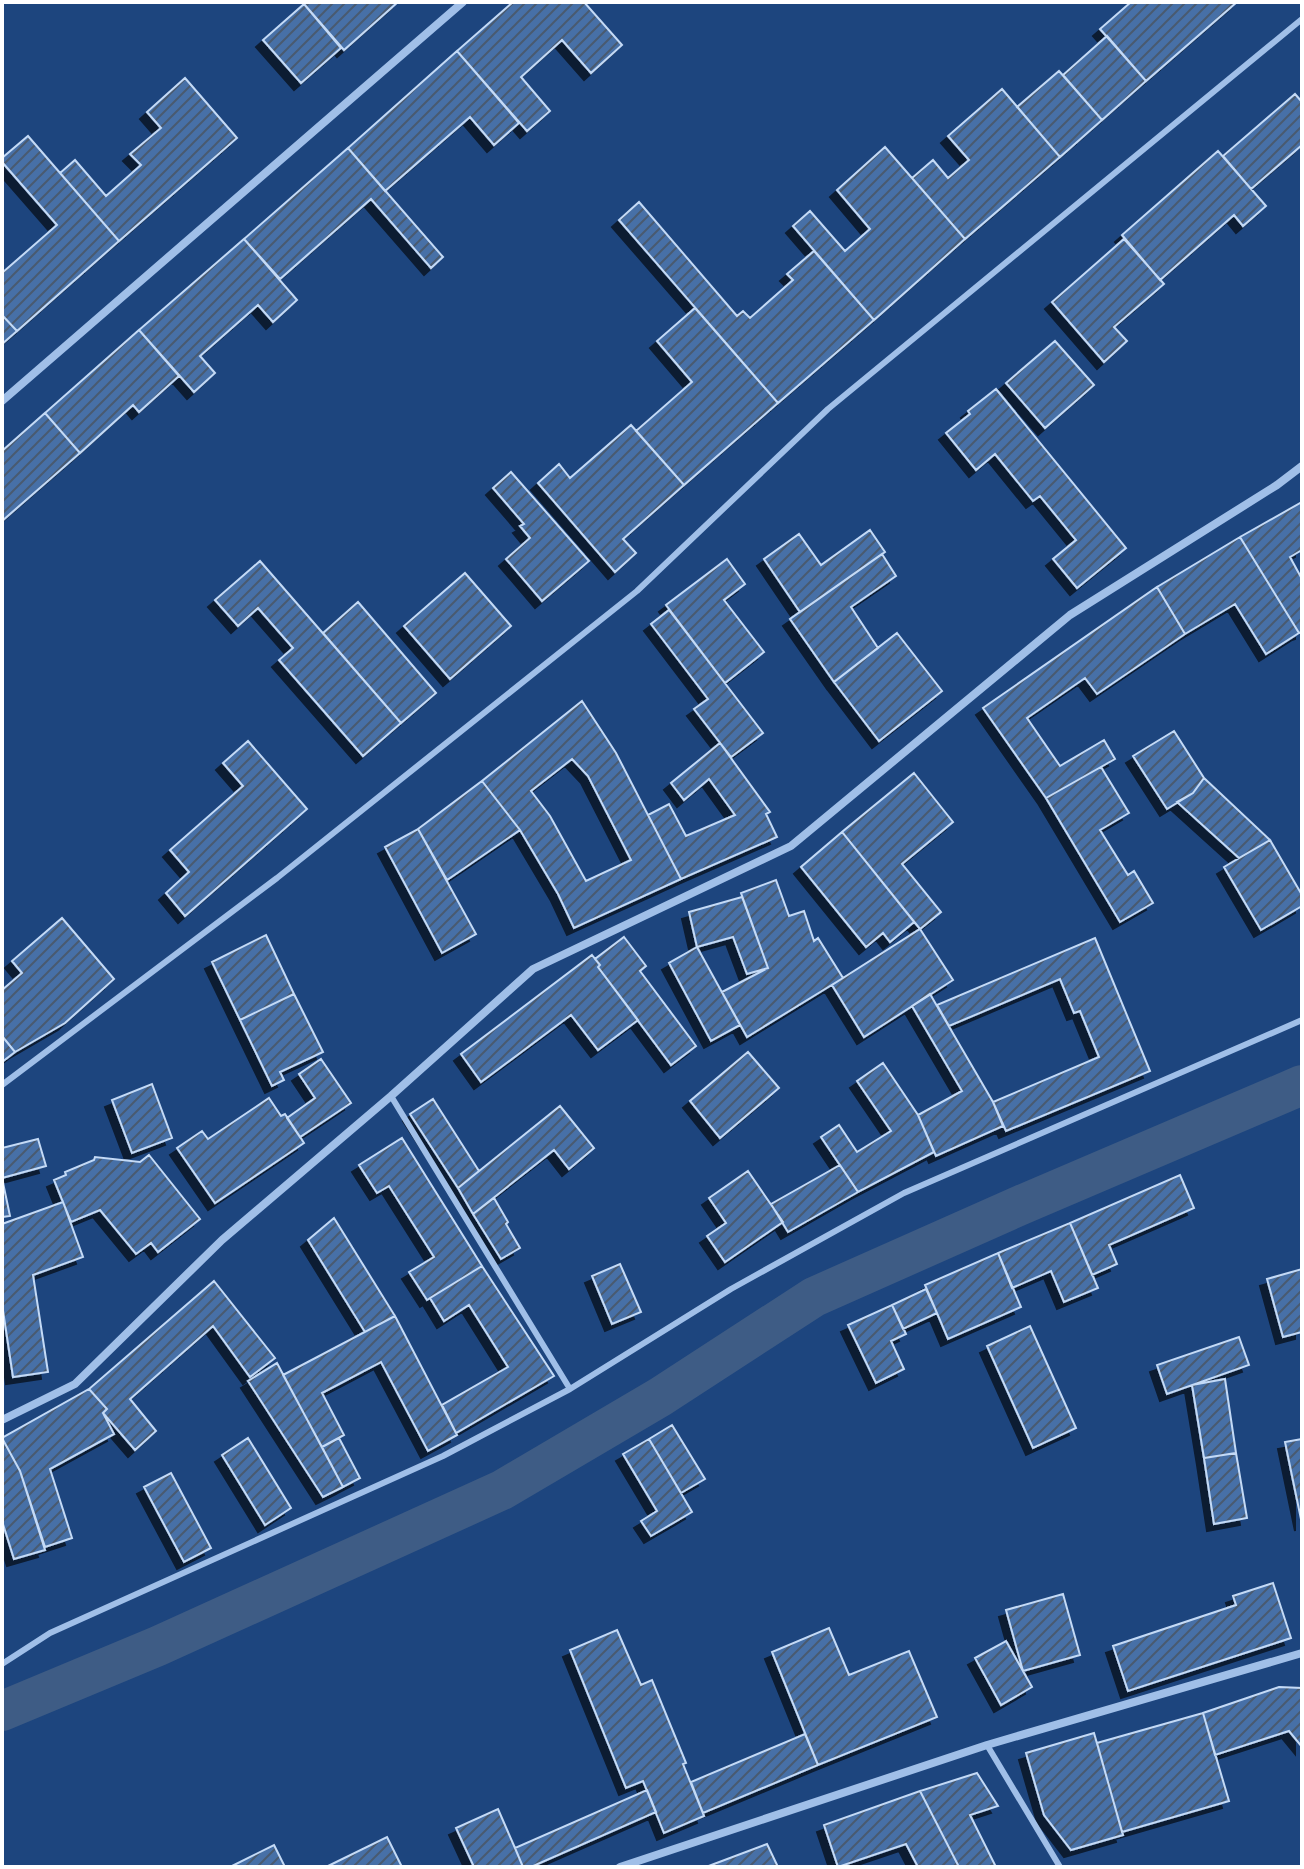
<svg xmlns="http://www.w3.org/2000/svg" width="1304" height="1869" font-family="Figtree,sans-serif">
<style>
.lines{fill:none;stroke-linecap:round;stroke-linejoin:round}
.canal{stroke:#3e5c85;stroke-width:40}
.building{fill:url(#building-hatch);stroke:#c4daf6;stroke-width:2;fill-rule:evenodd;filter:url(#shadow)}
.service{stroke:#a0bfe8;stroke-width:6}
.minor{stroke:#a0bfe8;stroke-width:8}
</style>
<defs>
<pattern id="building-hatch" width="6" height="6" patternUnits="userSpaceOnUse" patternTransform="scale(2)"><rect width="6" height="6" fill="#4670a7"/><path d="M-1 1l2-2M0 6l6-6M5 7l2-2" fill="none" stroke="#4a5a70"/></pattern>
<filter id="shadow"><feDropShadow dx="-7" dy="7" stdDeviation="0" flood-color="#0009"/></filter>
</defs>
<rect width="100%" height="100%" fill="#1d457e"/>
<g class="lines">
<path class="canal" d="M2,1711L158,1646L502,1490L660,1397L814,1297L1021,1205L1302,1085"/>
</g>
<path class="building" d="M307,2H398L344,50L304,4Z
M513,2H584L622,45L591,73L562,40L521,77L550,111L527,131L457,51Z
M1131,2H1237L1146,81L1100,29Z
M304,4L341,48L301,83L263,40Z
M1107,36L1146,81L1102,120L1063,75Z
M457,51L519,123L494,145L470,117L385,191L348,148Z
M1059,71L1102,120L1060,157L1017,107Z
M185,78L237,138L119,241L60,173L75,160L106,196L141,165L130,154L161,128L147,112Z
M1002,89L1060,157L965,239L912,178L933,160L948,178L969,160L948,136Z
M1295,94L1302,102V145L1251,189L1223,156Z
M28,136L119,241L17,331L2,315V273L57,225L2,162V158Z
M885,147L965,239L874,320L793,226L810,211L845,251L870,229L837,190Z
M348,148L443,257L431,268L371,199L280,279L244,239Z
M1218,151L1266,206L1243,226L1234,215L1160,280L1122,235Z
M639,202L737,316L743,311L750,318L793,280L787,274L814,251L874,320L778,403L619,220Z
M244,239L297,300L273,322L258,305L200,356L215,373L194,392L139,330Z
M1124,239L1164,284L1114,327L1127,341L1104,362L1052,302Z
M695,308L778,403L684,485L636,431L692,382L657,341Z
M2,315L17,331L2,344Z
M139,330L179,376L139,412L133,405L80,453L45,413Z
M1055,341L1094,385L1045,428L1006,383Z
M996,389L1126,548L1077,588L1053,559L1076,540L1040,496L1033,501L995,454L976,470L946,433L970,414L968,411Z
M45,413L80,453L2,521V451Z
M631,425L684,485L623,539L636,553L615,572L538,483L559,464L570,478Z
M511,472L589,561L542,601L506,559L530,538L520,526L524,524L493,488Z
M1302,502V550L1290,557L1302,579V632L1299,633L1240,537Z
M870,530L885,552L800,612L764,559L799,534L821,565Z
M1240,537L1299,633L1266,654L1235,604L1185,634L1157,587Z
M882,554L896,576L851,607L878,648L834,682L790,619Z
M727,559L745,584L724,600L764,652L725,683L666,605Z
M260,561L401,723L363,756L279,660L293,648L258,608L238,626L215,600Z
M465,573L511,626L450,679L404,626Z
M1157,587L1185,634L1097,694L1085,678L1027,718L1060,766L1104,740L1115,759L1046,798L983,708Z
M358,602L436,693L401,723L323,633Z
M669,610L763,733L731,757L694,709L708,699L651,624Z
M897,633L942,691L879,741L834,682Z
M582,701L616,753L681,879L574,928L558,894L520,830L482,781ZM572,759L588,776L631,860L586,881L550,816L531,791Z
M1174,731L1204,778L1193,793L1167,809L1133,756Z
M248,741L307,809L185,916L166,893L189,872L170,850L243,786L223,763Z
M720,743L770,812L766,814L777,837L681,879L648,815L669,804L686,836L735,815L709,779L684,800L671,783Z
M1101,767L1129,813L1100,830L1128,875L1134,871L1153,903L1120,922L1046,798Z
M914,773L953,822L902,864L941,912L920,929L842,832Z
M1204,778L1270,840L1239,858L1177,802L1193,793Z
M482,781L520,830L447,880L418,829Z
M418,829L476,934L442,953L385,847Z
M842,832L914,922L890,942L883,933L866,947L801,867Z
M1270,840L1302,895V906L1261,930L1224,867Z
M776,880L789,916L804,911L814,941L818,938L843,978L747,1037L722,992L768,968L741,893Z
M742,897L768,968L747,974L733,937L697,947L689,912Z
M62,918L114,979L65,1023L15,1052L2,1036V990L22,973L12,961Z
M920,929L953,980L864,1037L832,985Z
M266,935L294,994L240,1020L212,962Z
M624,937L646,966L640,971L696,1046L671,1065L598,967L600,965L595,959Z
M1095,938L1150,1071L1006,1131L993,1102L1099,1057L1080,1011L1074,1013L1060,979L949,1026L937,1005Z
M697,947L740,1025L711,1041L669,963Z
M592,955L600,965L598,967L638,1020L598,1050L571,1015L481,1082L461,1054Z
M294,994L323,1052L280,1072L284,1080L272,1086L240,1020Z
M930,994L993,1102L1003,1126L936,1156L918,1115L962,1091L912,1006Z
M2,1036L15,1052L2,1062Z
M748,1052L779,1088L720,1138L690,1101Z
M321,1059L351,1103L300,1137L287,1118L315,1098L299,1074Z
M883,1063L918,1115L934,1152L858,1192L821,1137L839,1125L857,1152L891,1131L857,1081Z
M152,1084L172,1138L132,1153L112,1100Z
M269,1098L281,1116L285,1114L304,1143L215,1203L177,1148L202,1131L208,1139Z
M433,1099L479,1171L458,1188L410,1114Z
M560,1106L594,1148L569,1169L554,1150L473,1214L458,1188Z
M402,1138L482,1266L427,1300L409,1272L434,1257L389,1186L377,1193L359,1165Z
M38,1139L46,1166L2,1178L10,1216L2,1217V1148Z
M149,1155L200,1219L158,1252L151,1243L136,1254L100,1210L71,1222L54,1180L66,1175L65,1172L94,1160L95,1157L140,1162Z
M840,1165L858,1192L788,1232L771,1204Z
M748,1171L783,1222L725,1262L707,1236L726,1223L709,1198Z
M1180,1175L1194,1208L1109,1245L1117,1264L1092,1275L1070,1223Z
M494,1198L508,1222L506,1224L520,1248L501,1259L473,1214Z
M63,1202L83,1257L33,1275L48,1372L13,1377L2,1304V1224Z
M334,1218L395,1316L365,1332L308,1240Z
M1070,1223L1098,1288L1064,1302L1051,1271L1012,1288L998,1253Z
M998,1253L1021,1307L948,1339L925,1285Z
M620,1264L641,1312L612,1324L592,1276Z
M482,1266L554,1376L456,1433L442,1405L508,1367L469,1305L444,1321L430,1298Z
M1302,1269V1332L1283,1337L1267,1279Z
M214,1281L275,1358L250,1377L213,1326L130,1399L156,1431L135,1450L103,1413L107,1409L89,1389Z
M926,1289L937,1313L903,1329L892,1305Z
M892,1305L906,1334L891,1341L904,1369L876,1383L848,1325Z
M395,1316L457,1435L428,1451L381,1362L322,1393L344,1435L322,1447L283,1375Z
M1030,1326L1076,1428L1033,1448L987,1346Z
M1239,1337L1249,1365L1167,1394L1157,1365Z
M277,1363L343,1487L323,1497L248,1381Z
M1225,1379L1236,1453L1204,1458L1192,1385Z
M89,1389L107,1409L103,1413L114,1434L50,1469L72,1538L45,1547L20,1471L2,1438Z
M672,1425L705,1479L681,1493L649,1439Z
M2,1438L20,1471L45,1550L14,1559L2,1521Z
M248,1438L291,1508L265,1525L222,1455Z
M339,1438L360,1478L343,1487L322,1447Z
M649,1439L692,1512L651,1536L641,1521L657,1511L623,1454Z
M1302,1439V1524L1285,1442Z
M1236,1453L1247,1518L1214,1524L1204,1458Z
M171,1473L211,1548L184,1562L144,1487Z
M1273,1583L1291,1638L1128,1691L1113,1646L1236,1605L1233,1596Z
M1063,1594L1080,1655L1023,1671L1006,1610Z
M829,1628L849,1675L909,1651L937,1717L818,1765L772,1652Z
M617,1630L641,1685L652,1680L686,1763L683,1764L704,1816L664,1833L643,1781L626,1788L570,1650Z
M1006,1641L1032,1687L1001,1705L975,1658Z
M1279,1687L1302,1688V1747L1289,1731L1215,1755L1203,1713Z
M1203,1713L1229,1801L1122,1832L1097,1743Z
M1094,1733L1123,1835L1071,1850L1044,1815L1026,1753Z
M805,1734L818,1765L703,1813L691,1782Z
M977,1773L998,1806L970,1815L996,1867H959L920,1791Z
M647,1790L656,1812L531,1867H523L515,1848Z
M920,1791L959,1867H918L906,1844L838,1867L824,1825Z
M498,1809L515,1848L523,1867H474L456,1828Z
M387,1837L402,1867H326Z
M767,1844L778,1867H706Z
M274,1845L285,1867H230Z"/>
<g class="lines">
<path class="service" d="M2,1085L277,878L637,591L828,409L1302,19
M391,1096L570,1389
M2,1664L50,1633L443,1456L570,1389L731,1289L904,1193L1302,1020
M987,1745L1060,1867"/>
<path class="minor" d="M2,401L463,2
M2,1420L75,1384L222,1240L391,1096L533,969L791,846L1070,615L1277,485L1302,466
M620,1867L987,1745L1302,1653"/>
</g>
<rect width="1304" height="1869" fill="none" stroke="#ffffff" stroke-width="8"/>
</svg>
